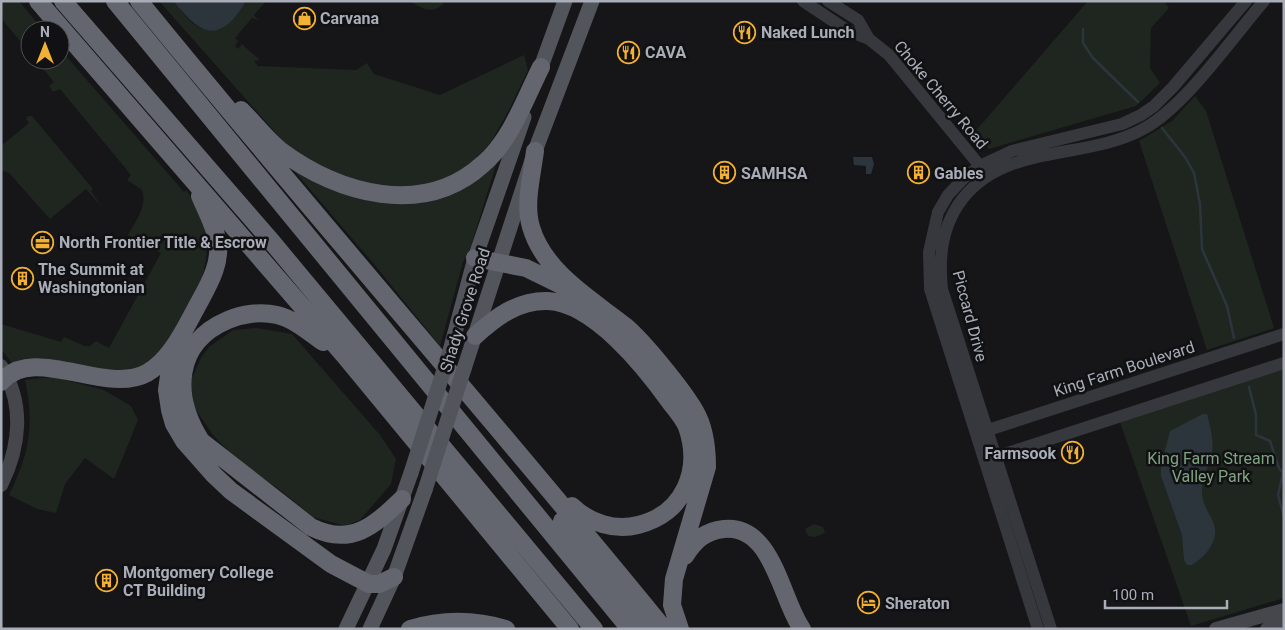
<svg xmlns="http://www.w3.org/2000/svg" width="1285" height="630" font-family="Roboto,sans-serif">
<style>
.green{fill:#1e261f}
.water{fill:#2c353c}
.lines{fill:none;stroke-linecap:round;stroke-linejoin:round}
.stream{stroke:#2c353c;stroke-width:2.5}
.tertiary{stroke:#37383d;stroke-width:12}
.secondary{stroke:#45474d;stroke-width:14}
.primary{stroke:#53555c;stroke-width:15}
.motorway{stroke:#63666e;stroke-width:18}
.primary-bridge{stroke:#53555c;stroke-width:15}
.labels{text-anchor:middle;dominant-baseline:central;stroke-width:5;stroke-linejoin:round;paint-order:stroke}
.poi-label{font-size:16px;font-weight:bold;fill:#a8adb8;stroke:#111113;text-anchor:start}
.street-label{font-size:16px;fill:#a8adb8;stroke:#111113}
.park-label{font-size:16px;fill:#7fa381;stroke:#111113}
</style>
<rect width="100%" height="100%" fill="#161618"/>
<path class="green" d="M1,1H19L43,30H30V53L1,18Z
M159,1H173C188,19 195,33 221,29L246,1H266L254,15L258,20L252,18L235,38L238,41L235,46L238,49L242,44L260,60L254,61L258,66L356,70L367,63L374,74L440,95L524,55L528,70L510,108L491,142L477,158L458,173L428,185L389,188L344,178L291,150Z
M410,1L430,3L431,1H445C435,16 422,9 410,1Z
M1088,1H1164L1169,8L1151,28L1150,68L1160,83L1136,106L989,149L973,134Z
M60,49L184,192L186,190L189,194L205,228L207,250L204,271L196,293L159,357L130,373L12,363L1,349V324L61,342L64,337L85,346H90L96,341L109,348L161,253L128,235C135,222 148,206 142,190L127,180L131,175L60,89L53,92L49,86L54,82L36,60H60Z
M1195,96L1206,111L1274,328L1207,350L1139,141L1172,121Z
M28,116H32L93,189L91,191L102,207L86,189L50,219L9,173L1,170V146L29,123L26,119Z
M500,152L470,249L463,262L440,346L374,264L290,166L393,202Z
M257,328L292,334L380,435L396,459L391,484L360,520L345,526L313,517L280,490L238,461L213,435L194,407L191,380L201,358L209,347L233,330Z
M1284,368V598L1191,626L1119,419Z
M53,377L104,390L131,406L138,420L114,479L85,458L65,484L56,513L37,509L9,495C29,454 35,426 25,380Z
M814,524L823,527L825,533L815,537L808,536L805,529Z"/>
<path class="water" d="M173,1H246C219,46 201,35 173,1Z
M853,157H872L874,164L871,174H866V166L854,165Z
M1203,414H1207C1210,426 1214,440 1212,452C1210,467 1201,477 1202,493C1202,510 1220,522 1214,539C1211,550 1201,559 1192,565H1187L1184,560L1182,535L1161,476V466L1170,431Z"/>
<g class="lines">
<path class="stream" d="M1083,29V43L1093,58L1138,102
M1162,128L1185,157L1194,173L1200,204L1202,249L1227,306L1234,338
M1249,387L1256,415V435L1270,441L1279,468L1283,473L1278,495L1284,517"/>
<path class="tertiary" d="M803,1L848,31L869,39L889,55L984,171
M828,1L858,20L869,39
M979,433L1284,334
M989,459L1284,363
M1038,629L930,289L929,252L938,212L948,195L964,178L980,166L1012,151L1122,124L1141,115L1154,106L1173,87L1246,1
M1051,629L942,289C939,259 941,231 958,205C1001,141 1085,162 1145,128C1186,105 1232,38 1264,1"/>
<path class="secondary" d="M1,366C25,404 20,447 1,485
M1216,629L1284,610
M1267,629L1284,624"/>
<path class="primary" d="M537,78L565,1
M450,351L475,258L524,117
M464,369L535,151L592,1
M346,629L384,549L411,473
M370,629L394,577L425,490"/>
<path class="motorway" d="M38,1L344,355L570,629
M63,1L272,242L594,629
M115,1L630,629
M139,1C311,213 492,417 664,629
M241,110C254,123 266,139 281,151C338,194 424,218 483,164C511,140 525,99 541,67
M535,151C532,175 524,204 531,227C544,272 591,299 625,326C644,342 682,389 695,411C705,428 707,448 707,467L674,579L672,605L680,629
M475,258L526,268L571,290
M475,336C496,317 518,300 548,301C594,303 645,367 670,402C676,410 684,419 687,427C702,470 684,514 638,525C615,531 589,523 572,506
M323,342C309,332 294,319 277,315C261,311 242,314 228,320C173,343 173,397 201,441L311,527C351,547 374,526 402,499
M177,345L169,376L167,390L170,410L174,424L184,441L214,475L231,491L331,564L369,584H379L394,577
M1,382C33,343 105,396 147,373C170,360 183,332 195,310C206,289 223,264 217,239C214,225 206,210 200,196
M562,521L643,629
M685,556C695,540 705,531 724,529C773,524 781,600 802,629
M410,629C443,619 473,619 506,629"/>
<path class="primary-bridge" d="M411,473L450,351
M425,490L464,369"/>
</g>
<defs>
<symbol id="shop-ring" viewBox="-11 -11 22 22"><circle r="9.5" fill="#111113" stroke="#f2b134" stroke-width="1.5"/><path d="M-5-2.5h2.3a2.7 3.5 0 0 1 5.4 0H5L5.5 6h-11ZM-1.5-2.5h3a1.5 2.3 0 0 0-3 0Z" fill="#f2b134"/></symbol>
<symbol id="restaurant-ring" viewBox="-11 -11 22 22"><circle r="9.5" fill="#111113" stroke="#f2b134" stroke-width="1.5"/><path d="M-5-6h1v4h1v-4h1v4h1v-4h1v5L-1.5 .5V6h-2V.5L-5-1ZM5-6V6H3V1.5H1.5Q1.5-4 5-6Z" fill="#f2b134"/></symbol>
<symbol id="building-ring" viewBox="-11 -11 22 22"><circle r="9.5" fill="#111113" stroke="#f2b134" stroke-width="1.5"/><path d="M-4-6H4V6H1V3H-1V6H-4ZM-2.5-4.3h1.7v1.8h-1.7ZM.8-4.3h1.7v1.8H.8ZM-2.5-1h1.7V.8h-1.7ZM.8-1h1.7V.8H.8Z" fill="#f2b134"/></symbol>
<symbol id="office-ring" viewBox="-11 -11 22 22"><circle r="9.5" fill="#111113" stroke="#f2b134" stroke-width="1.5"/><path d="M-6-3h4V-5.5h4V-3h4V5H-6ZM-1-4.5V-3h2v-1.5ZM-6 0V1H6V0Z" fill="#f2b134"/></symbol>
<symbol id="hotel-ring" viewBox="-11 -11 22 22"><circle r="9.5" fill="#111113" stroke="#f2b134" stroke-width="1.5"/><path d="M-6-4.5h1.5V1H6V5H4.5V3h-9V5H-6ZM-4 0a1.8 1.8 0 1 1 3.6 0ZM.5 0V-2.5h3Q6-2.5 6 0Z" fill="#f2b134"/></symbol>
</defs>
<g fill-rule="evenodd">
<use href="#shop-ring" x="292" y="6" width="25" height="25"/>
<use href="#restaurant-ring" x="732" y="20" width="25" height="25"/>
<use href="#restaurant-ring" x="616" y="40" width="25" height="25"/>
<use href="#building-ring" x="712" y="160" width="25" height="25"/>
<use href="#building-ring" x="906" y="160" width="25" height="25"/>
<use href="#office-ring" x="30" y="230" width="25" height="25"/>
<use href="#building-ring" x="10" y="266" width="25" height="25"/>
<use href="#restaurant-ring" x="1060" y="440" width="25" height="25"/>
<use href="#building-ring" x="94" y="568" width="25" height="25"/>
<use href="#hotel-ring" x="856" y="590" width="25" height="25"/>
</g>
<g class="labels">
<g class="poi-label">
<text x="320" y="18">Carvana</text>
<text x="761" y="32">Naked Lunch</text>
<text x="645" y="52">CAVA</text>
<text x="741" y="173">SAMHSA</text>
<text x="934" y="173">Gables</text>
<text x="59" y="242">North Frontier Title &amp; Escrow</text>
<text x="38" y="269">The Summit at<tspan x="38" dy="18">Washingtonian</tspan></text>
<text x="1056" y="453" text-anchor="end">Farmsook</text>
<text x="123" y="572">Montgomery College<tspan x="123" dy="18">CT Building</tspan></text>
<text x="885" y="603">Sheraton</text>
</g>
<g class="street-label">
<text transform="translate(941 95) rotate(50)">Choke Cherry Road</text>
<text transform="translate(465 310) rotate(-72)">Shady Grove Road</text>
<text transform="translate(970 316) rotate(75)">Piccard Drive</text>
<text transform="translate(1124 369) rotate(-18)">King Farm Boulevard</text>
</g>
<g class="park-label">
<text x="1211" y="458">King Farm Stream<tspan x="1211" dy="18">Valley Park</tspan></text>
</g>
</g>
<rect width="1285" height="630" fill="none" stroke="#a8adb8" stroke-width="5"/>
<g transform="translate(45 45)"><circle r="24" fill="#111113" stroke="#4d4f55"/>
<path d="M0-4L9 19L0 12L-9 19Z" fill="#f2b134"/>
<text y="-8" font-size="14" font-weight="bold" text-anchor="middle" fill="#a8adb8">N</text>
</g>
<path d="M1105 600v8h122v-8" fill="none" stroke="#a8adb8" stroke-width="2.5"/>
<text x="1112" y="600" font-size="15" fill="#a8adb8" stroke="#111113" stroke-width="4" paint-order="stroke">100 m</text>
</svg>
